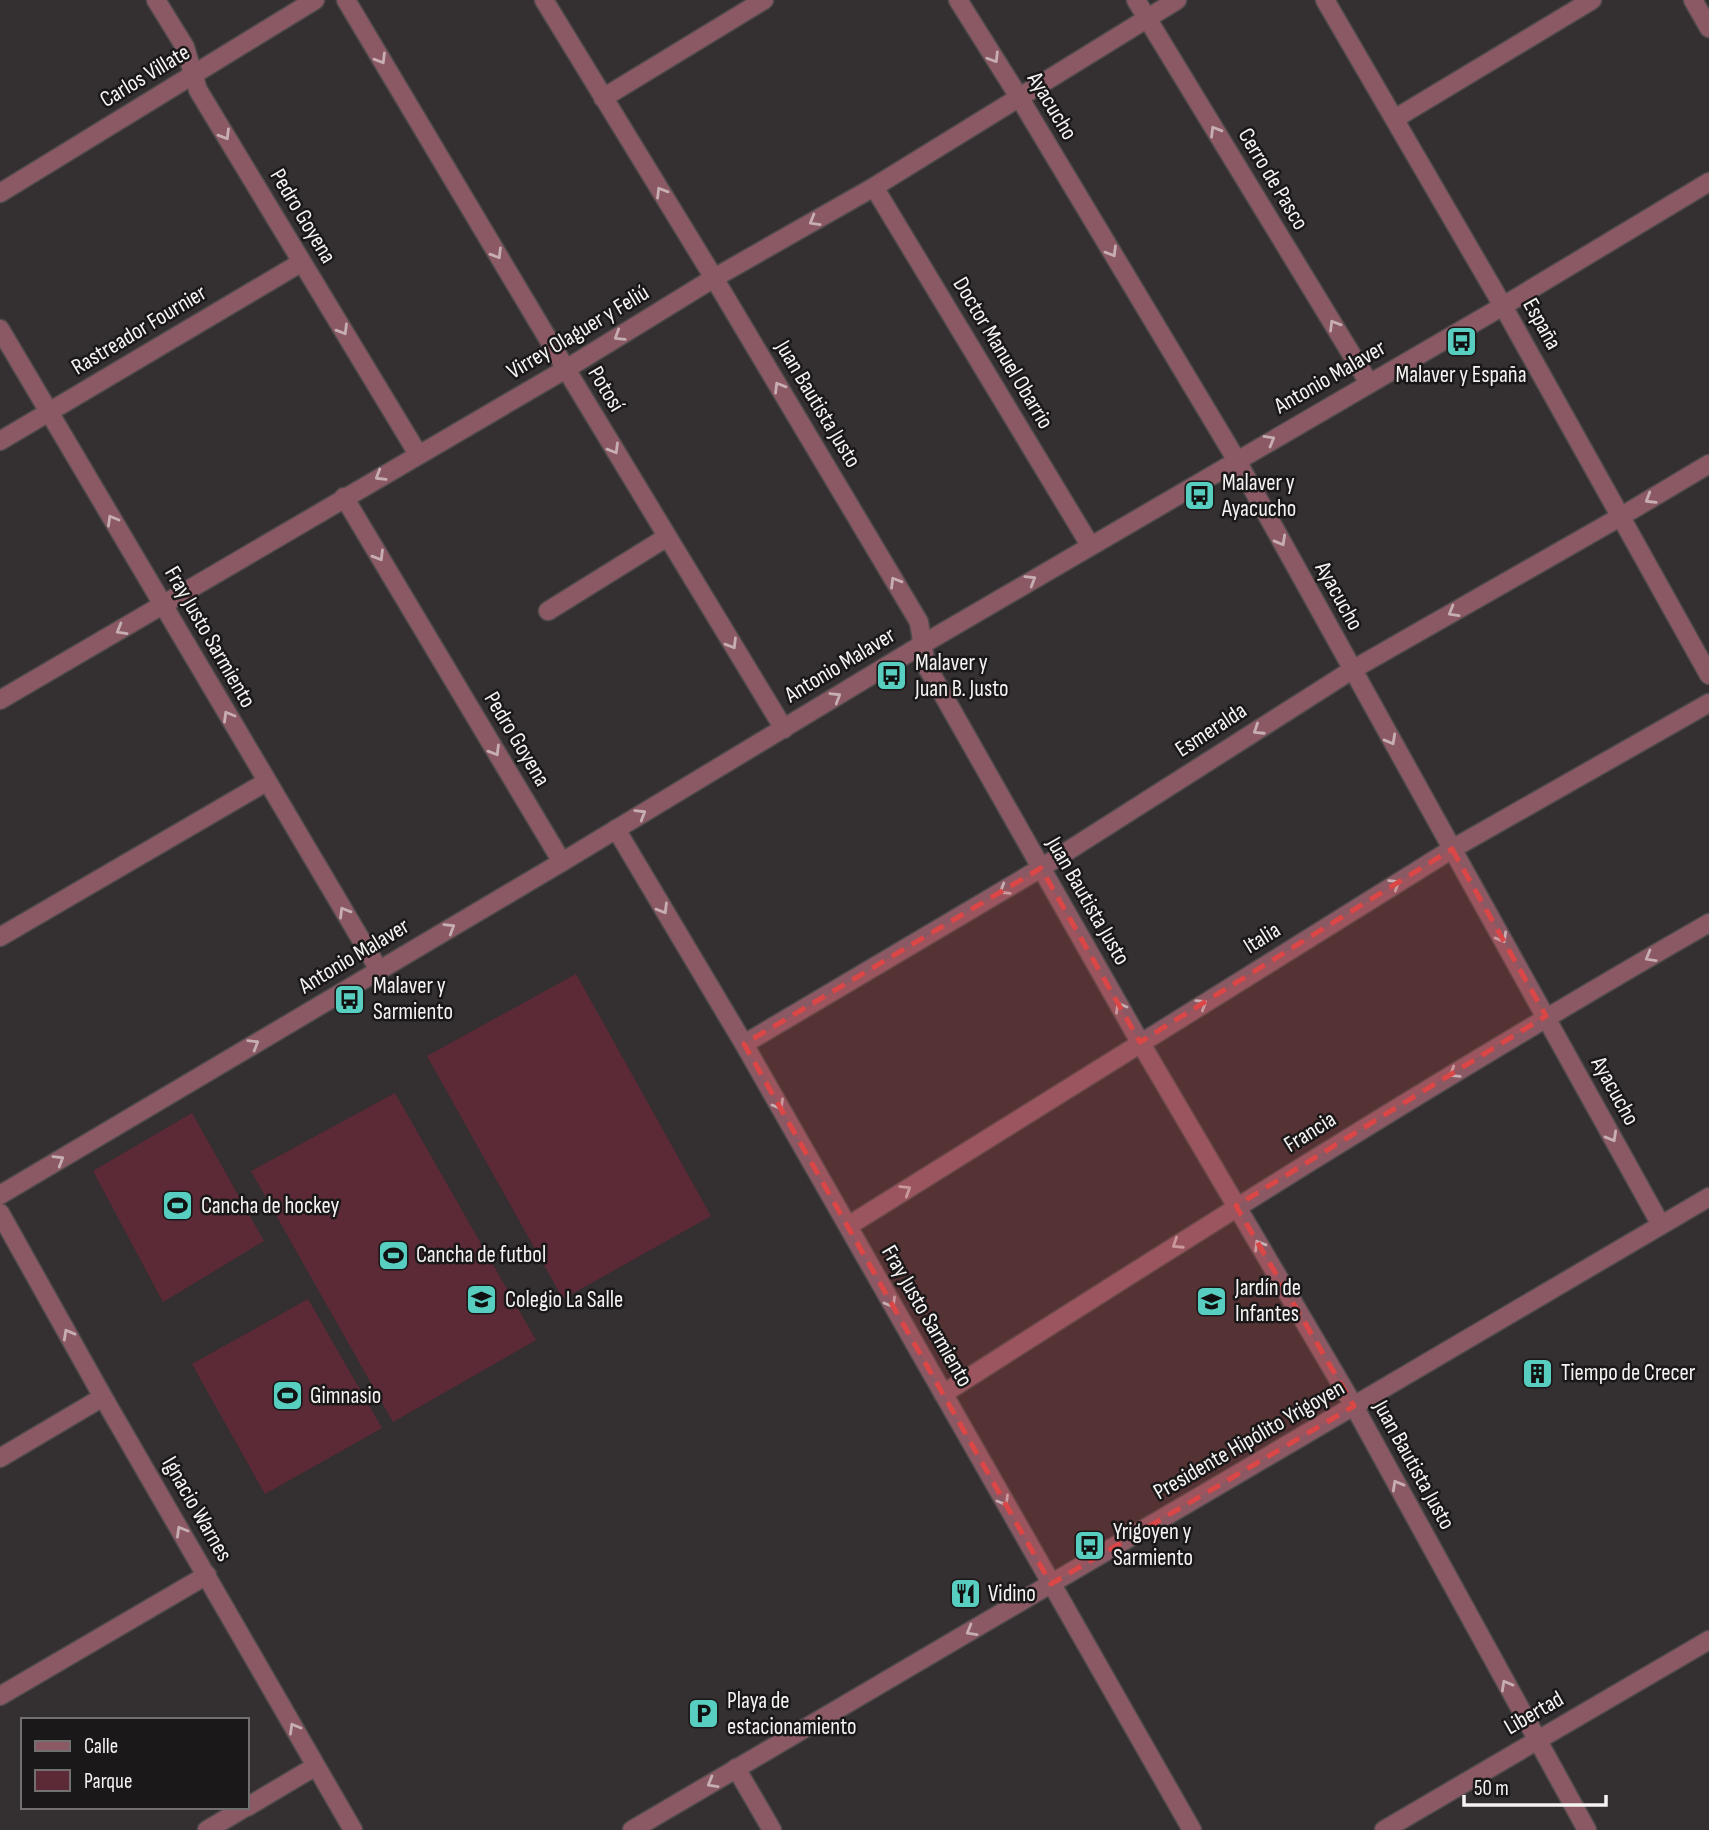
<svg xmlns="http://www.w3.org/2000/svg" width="1709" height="1830" font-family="'Sofia Sans Condensed',sans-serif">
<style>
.green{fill:#5c2a37}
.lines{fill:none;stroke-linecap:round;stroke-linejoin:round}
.minor-casing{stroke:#4f4a4b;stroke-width:21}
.tertiary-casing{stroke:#4f4a4b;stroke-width:21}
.minor{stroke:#8b5964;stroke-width:18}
.tertiary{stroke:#8b5964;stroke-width:18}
.oneway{stroke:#c6aeb3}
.marked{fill:#db4646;fill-opacity:0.2;stroke:#db4646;stroke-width:5;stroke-dasharray:14 9;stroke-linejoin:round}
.labels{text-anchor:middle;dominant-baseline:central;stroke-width:5;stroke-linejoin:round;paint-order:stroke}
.street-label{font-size:23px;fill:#f6f3f3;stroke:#1a1818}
.poi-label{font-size:23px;fill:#f6f3f3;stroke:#1a1818;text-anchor:start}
</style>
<rect width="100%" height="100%" fill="#342f30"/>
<path class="green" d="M576,974L711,1216L563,1299L427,1056Z
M395,1093L536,1340L393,1422L251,1171Z
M192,1113L264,1241L163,1302L93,1171Z
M308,1299L382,1428L265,1494L192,1364Z"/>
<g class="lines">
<defs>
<path id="minor" d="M156,0L185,47L198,90L418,454
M346,0L566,369L784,729
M544,0L714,278L919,622L926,666L933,677L1140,1042L1354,1406L1587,1830
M958,0L1019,97L1236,459L1661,1225
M1136,0L1369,383
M1325,0L1503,306L1709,675
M1693,0L1709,28
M603,98L764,0
M1396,118L1592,0
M874,187L1090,545
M0,329L379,970
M0,441L302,262
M344,497L562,862
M548,611L667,537
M0,700L566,369L714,278L874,187L1177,0
M616,829L744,1044L1192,1830
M0,937L266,782
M744,1044L1041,868L1352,670L1620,517L1709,464
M0,1213L103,1397L353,1830
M848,1226L1452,849L1709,703
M943,1394C1196,1232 1449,1072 1709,923
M0,1458L103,1397
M0,1696L207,1575
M736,1768L772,1830
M247,1807L316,1766
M207,1830L246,1807
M1384,1830L1709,1640"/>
<path id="tertiary" d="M0,193L315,0
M0,1195L562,862L923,644L1503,306L1709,182
M632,1830L1709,1197"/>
</defs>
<use href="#minor" class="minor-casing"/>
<use href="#tertiary" class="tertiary-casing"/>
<use href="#minor" class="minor"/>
<use href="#tertiary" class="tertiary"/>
</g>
<defs><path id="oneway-chevron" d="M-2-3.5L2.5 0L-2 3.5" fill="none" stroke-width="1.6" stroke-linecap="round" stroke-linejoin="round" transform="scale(1.75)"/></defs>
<g class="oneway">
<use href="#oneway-chevron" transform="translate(994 58) rotate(58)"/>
<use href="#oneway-chevron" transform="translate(381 59) rotate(59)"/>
<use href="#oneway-chevron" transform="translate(1215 131) rotate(-121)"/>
<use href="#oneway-chevron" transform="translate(225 135) rotate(59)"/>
<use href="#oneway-chevron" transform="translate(661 192) rotate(-121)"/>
<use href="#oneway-chevron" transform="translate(814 221) rotate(150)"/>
<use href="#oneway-chevron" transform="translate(1112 252) rotate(59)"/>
<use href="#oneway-chevron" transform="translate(497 254) rotate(59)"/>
<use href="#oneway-chevron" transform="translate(1334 325) rotate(-121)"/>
<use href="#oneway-chevron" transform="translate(343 330) rotate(59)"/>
<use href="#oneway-chevron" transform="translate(619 336) rotate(148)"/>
<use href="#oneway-chevron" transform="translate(779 387) rotate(-121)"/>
<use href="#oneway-chevron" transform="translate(1270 440) rotate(-30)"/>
<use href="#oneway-chevron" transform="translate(614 449) rotate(59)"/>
<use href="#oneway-chevron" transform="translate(380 476) rotate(149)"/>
<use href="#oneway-chevron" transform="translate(1650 499) rotate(149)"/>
<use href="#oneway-chevron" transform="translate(112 520) rotate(-120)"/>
<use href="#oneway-chevron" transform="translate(1281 541) rotate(61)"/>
<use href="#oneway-chevron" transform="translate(379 556) rotate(59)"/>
<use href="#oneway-chevron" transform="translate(1031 580) rotate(-31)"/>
<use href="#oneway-chevron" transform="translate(895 582) rotate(-121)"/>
<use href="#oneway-chevron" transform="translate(1453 612) rotate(150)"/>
<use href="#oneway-chevron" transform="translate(121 630) rotate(150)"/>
<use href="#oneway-chevron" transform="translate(732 644) rotate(59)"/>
<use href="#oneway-chevron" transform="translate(836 697) rotate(-31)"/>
<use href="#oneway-chevron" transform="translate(228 716) rotate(-120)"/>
<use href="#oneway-chevron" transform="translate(1258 730) rotate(147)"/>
<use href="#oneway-chevron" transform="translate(1391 740) rotate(61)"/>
<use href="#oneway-chevron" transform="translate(495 751) rotate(59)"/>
<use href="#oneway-chevron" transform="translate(641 814) rotate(-31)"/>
<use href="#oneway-chevron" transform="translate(1395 884) rotate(-32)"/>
<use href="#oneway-chevron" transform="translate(1004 890) rotate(149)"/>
<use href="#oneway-chevron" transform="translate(663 909) rotate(59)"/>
<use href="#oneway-chevron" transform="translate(344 912) rotate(-121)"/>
<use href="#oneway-chevron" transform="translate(450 928) rotate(-31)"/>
<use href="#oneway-chevron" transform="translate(1502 938) rotate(61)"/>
<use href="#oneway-chevron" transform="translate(1650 957) rotate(150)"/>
<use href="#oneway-chevron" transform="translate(1202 1004) rotate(-32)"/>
<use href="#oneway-chevron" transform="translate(1120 1007) rotate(-120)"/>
<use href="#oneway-chevron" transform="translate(254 1044) rotate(-31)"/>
<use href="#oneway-chevron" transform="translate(1454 1073) rotate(148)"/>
<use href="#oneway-chevron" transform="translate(779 1105) rotate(60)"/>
<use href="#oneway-chevron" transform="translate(1612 1137) rotate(61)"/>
<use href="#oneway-chevron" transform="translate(59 1160) rotate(-31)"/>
<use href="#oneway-chevron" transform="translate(906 1190) rotate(-32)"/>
<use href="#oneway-chevron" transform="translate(1177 1244) rotate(147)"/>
<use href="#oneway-chevron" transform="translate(1259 1245) rotate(-121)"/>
<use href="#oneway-chevron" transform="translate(891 1303) rotate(60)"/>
<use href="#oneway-chevron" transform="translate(68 1334) rotate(-119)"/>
<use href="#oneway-chevron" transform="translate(1397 1485) rotate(-119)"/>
<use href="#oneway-chevron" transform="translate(1004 1501) rotate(60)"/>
<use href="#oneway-chevron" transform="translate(181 1531) rotate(-120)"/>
<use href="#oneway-chevron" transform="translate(971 1631) rotate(150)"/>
<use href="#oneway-chevron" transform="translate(1506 1685) rotate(-119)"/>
<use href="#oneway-chevron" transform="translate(294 1728) rotate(-120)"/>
<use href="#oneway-chevron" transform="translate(712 1783) rotate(150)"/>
</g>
<path class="marked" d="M1452,849L1546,1016L1236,1206L1354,1406L1051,1584L744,1044L1041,868L1140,1042Z"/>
<defs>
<symbol id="bus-square" viewBox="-11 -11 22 22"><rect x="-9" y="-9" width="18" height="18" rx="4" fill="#58cec0" stroke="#1a1818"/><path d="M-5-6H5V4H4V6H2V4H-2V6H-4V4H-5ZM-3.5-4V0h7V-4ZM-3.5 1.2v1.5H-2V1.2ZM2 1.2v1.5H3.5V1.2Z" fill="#111"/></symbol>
<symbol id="stadium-square" viewBox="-11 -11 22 22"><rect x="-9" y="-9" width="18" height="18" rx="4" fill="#58cec0" stroke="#1a1818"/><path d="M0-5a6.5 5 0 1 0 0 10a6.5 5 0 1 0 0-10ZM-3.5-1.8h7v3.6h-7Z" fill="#111"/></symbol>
<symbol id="school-square" viewBox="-11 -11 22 22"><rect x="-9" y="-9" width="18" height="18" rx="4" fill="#58cec0" stroke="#1a1818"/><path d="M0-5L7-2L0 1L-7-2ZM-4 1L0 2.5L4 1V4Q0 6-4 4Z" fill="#111"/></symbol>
<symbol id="building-square" viewBox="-11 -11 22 22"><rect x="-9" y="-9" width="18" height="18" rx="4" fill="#58cec0" stroke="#1a1818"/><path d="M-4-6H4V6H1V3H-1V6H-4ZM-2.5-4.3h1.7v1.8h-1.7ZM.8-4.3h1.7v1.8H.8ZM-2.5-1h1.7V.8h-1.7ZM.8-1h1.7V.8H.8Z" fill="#111"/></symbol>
<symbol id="restaurant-square" viewBox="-11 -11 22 22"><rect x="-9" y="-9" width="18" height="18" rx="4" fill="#58cec0" stroke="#1a1818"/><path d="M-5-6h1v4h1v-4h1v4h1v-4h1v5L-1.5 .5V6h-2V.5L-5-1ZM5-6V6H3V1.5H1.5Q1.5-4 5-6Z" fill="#111"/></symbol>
<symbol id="parking-square" viewBox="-11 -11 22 22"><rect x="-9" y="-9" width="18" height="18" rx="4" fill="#58cec0" stroke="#1a1818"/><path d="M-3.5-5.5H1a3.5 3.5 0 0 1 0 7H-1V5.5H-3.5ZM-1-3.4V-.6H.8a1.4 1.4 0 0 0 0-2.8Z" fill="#111"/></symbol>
</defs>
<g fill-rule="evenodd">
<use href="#bus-square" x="1444" y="324" width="35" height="35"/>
<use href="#bus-square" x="1182" y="478" width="35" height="35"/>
<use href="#bus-square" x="874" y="658" width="35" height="35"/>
<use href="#bus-square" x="332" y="982" width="35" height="35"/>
<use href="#stadium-square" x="160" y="1188" width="35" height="35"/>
<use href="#stadium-square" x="376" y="1238" width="35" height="35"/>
<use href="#school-square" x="464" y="1282" width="35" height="35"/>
<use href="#school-square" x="1194" y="1284" width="35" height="35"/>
<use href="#building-square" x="1520" y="1356" width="35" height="35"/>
<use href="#stadium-square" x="270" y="1378" width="35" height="35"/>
<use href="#bus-square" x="1072" y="1528" width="35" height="35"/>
<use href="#restaurant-square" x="948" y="1576" width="35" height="35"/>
<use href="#parking-square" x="686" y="1696" width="35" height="35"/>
</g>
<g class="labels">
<g class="street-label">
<text transform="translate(145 76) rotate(-31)">Carlos Villate</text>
<text transform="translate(1052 106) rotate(59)">Ayacucho</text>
<text transform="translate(1273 179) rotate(59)">Cerro de Pasco</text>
<text transform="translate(303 216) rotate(59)">Pedro Goyena</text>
<text transform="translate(1542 324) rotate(61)">España</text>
<text transform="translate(139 330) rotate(-31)">Rastreador Fournier</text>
<text transform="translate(578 332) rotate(-31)">Virrey Olaguer y Feliú</text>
<text transform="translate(1003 353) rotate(59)">Doctor Manuel Obarrio</text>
<text transform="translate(1330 377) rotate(-30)">Antonio Malaver</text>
<text transform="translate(606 389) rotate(59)">Potosí</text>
<text transform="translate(818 404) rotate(59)">Juan Bautista Justo</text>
<text transform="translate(1339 596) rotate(61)">Ayacucho</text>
<text transform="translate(210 637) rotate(60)">Fray Justo Sarmiento</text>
<text transform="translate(840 665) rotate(-31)">Antonio Malaver</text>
<text transform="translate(1211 730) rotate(-33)">Esmeralda</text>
<text transform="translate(517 739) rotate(59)">Pedro Goyena</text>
<text transform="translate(1088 901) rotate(60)">Juan Bautista Justo</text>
<text transform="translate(1262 938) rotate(-32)">Italia</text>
<text transform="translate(354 956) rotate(-31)">Antonio Malaver</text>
<text transform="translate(1615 1091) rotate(61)">Ayacucho</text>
<text transform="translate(1310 1132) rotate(-32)">Francia</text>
<text transform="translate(927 1316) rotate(60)">Fray Justo Sarmiento</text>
<text transform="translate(1249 1440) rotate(-30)">Presidente Hipólito Yrigoyen</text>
<text transform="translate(1414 1465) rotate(61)">Juan Bautista Justo</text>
<text transform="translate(197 1509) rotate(60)">Ignacio Warnes</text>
<text transform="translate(1534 1713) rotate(-30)">Libertad</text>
</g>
<g class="poi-label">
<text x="1461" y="375" text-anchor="middle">Malaver y España</text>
<text x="1222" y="483">Malaver y<tspan x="1222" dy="26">Ayacucho</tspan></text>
<text x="915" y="663">Malaver y<tspan x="915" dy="26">Juan B. Justo</tspan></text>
<text x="373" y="986">Malaver y<tspan x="373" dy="26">Sarmiento</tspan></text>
<text x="201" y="1206">Cancha de hockey</text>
<text x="416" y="1255">Cancha de futbol</text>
<text x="1235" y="1288">Jardín de<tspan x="1235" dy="26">Infantes</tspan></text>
<text x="505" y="1300">Colegio La Salle</text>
<text x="1561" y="1373">Tiempo de Crecer</text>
<text x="310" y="1396">Gimnasio</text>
<text x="1113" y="1532">Yrigoyen y<tspan x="1113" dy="26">Sarmiento</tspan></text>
<text x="988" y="1594">Vidino</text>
<text x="727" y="1701">Playa de<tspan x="727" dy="26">estacionamiento</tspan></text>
</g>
</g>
<rect x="21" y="1718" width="228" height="91" fill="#1a1818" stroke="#727070" stroke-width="2"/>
<rect x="35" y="1741" width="35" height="10" fill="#8b5964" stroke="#727070" stroke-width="2"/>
<text x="84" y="1753" font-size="21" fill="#f6f3f3">Calle</text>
<rect x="35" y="1770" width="35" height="21" fill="#5c2a37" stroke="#727070" stroke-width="2"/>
<text x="84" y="1788" font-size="21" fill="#f6f3f3">Parque</text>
<path d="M1464 1795v10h142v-10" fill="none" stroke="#f6f3f3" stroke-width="3.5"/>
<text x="1474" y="1795" font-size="21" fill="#f6f3f3" stroke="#1a1818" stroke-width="5" paint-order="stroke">50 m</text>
</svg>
